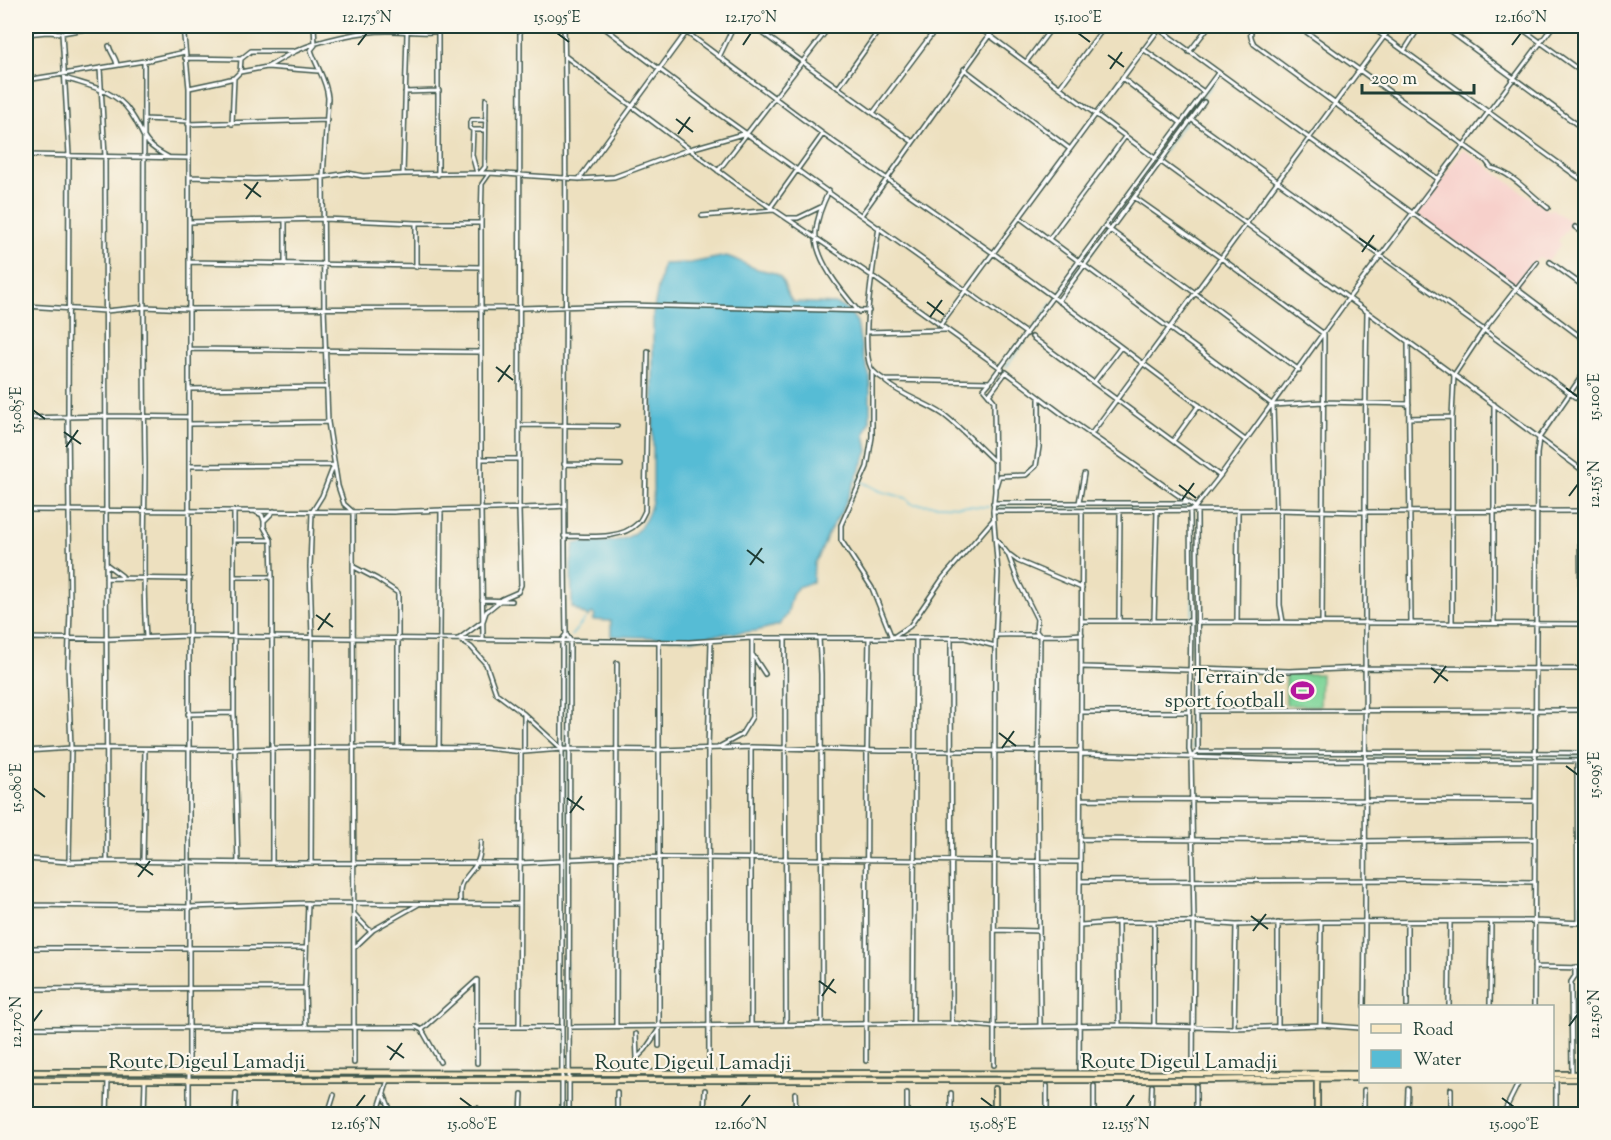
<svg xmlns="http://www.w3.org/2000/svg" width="1611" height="1140" font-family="'Sorts Mill Goudy',serif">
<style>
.built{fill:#f7d0cb}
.green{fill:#7ed598;stroke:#4e8966;stroke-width:1.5}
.water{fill:#57bcd5;stroke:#3b7c84;stroke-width:1.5}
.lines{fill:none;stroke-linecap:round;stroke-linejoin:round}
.stream{stroke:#57bcd5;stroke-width:1.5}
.street-casing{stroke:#3e5549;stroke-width:6}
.secondary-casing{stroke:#3e5549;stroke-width:8}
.street{stroke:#fff;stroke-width:3}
.secondary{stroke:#f8e8c3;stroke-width:4.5}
.ticks{fill:none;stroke:#1f3d34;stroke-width:2}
.labels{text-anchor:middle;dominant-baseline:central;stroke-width:4.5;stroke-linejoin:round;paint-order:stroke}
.poi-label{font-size:21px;fill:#1f3d34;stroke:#fbf7ec;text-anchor:end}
.street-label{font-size:21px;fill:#1f3d34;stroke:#fbf7ec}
.neatline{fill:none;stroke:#1f3d34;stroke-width:2}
.ticks-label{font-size:15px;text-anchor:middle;fill:#1f3d34}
</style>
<rect width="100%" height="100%" fill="#fbf7ec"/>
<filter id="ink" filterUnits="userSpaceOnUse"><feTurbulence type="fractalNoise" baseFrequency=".0167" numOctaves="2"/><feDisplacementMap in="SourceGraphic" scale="12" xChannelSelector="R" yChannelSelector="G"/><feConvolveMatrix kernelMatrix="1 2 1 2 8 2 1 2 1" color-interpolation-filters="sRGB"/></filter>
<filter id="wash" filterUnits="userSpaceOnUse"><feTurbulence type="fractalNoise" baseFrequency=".008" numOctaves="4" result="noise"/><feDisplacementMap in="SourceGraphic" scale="24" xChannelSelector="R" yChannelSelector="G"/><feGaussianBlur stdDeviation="1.35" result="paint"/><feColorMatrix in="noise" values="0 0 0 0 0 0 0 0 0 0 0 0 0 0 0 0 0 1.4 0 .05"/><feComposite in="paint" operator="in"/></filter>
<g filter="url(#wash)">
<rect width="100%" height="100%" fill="#ede0bf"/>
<path class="built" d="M1463,149L1549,211L1551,208L1572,223L1558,241L1561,244L1548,261L1538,258L1517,287L1416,214Z"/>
<path class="green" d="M1286,674H1321L1320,706L1286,705Z"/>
<path class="water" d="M726,256C739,259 749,268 762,270C768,272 775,271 780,277C786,284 786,295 793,302L835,304L843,307L852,315L857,322L862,352L870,377V421L865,434L868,451L842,511L830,530L819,556L814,563L813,582L798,587L792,595L787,615L779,625L756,631L712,635L696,639L611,636V621L593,620L595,616L592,613L588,617L572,607L571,564L574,544C586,540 600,543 613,541C638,539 650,518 653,495V313L663,264L691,263Z"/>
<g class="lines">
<path class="stream" d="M1135,190L1217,78
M1110,225L1125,205
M1085,259L1100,239
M1059,294L1078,269
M1033,330L1052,303
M1006,367L1026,340
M997,379L999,377
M855,478L880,491L906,498L912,504L989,507
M997,507L1049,509L1186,507
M571,636L585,619
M566,646V1063
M1192,749L1193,513
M1199,756H1362
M1369,756L1586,757
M565,1114L566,1090"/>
</g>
</g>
<g filter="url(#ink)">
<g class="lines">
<defs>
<path id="street" d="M183,26L189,88V1114
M314,26L315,45L311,50C316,66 327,81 328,98L323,177L324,307L328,422L338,486L344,504L353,512L354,1063
M564,26C569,228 562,431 566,634
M602,26L716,112L1027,334
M678,26L823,134L993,253L1109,338L1245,440
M753,26L913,142
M977,26L1156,159
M1254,26C1249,32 1250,37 1254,44L1438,179
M1298,26L1486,161L1491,168C1510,171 1532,196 1548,208
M1370,26L1586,183
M1443,26L1586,131
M1518,26L1586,75
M1159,29L1517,289L1586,341
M62,33L69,155L68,417L70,611L68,666L71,748L69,862
M26,34L47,32L62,33L102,26
M109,46C111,54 116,57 117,65
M1143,49L1204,92
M1404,51L1418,29L1425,31L1429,26
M1189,52L1209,26
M565,56L736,184L872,276L1002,369
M719,57L734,26
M185,58L241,59L240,72
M241,59L251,51H293
M144,61C144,195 143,330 145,464C145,522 142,579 146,637
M1026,62L1053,26
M267,67C277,62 286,55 296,51C319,40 362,31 387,31C413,30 431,37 456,26
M100,68L105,156L107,861
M964,69L1070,149
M65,78C88,86 116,90 130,112C147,136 138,141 168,157
M1122,78L1181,123
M26,80L144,61L185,52
M1060,87L1105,26
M189,88L222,81L234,78L240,72L267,67L318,71
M838,88L882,26
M405,92L439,91
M873,113L938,26
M144,119L188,121
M1191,119L1484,330L1586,405
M188,124L327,120
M232,124L234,78
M473,130L472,155L477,173
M485,130H473L470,128V122L472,120H486
M26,155L189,158
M1160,161L1454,375L1586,473
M26,165L27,306L26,489
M718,171L830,26
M480,173L485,167L486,99
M403,174L407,33
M438,175V32
M189,177L255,179L323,177L348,173L363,176L403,174L489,173L579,179L614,177L690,149L746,133
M579,179L691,26
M829,191C823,203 817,217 816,231C813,258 842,292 859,312
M1134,197L1221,258L1324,334L1322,622
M770,208L823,134
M862,214L996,26
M702,216L774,210
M1019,217L1273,405L1323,402L1409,404
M788,218H798L821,207
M189,222L324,219L416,223H481
M879,227C875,256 859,344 871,368C874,373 880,377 885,380L990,382L984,389L994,401L995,491L993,511L998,573L995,646L994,1065
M1106,227L1299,370
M1575,227L1586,235
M1049,239L1125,137
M190,262L481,267
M1550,262L1586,288
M285,264V220
M416,267V224
M1058,301L1204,102
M26,306L106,311L145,307L188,309L521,308L626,305L869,311
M940,325L1161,26
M867,332L946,330
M1032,337L1220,476
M1408,342L1411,622
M189,349L480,352
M872,371V437L867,467L841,525V540L872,588L892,638L910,626L943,578L993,520
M886,382C904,397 925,402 944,415C960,427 978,446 993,460
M1094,382L1121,347
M989,383L1218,73
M189,389L327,387
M989,395L1006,372L1066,417L1195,507
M1494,404V623
M1273,406L1276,510
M26,418L106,416L189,417
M1409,418L1452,417
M189,424L328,422
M520,425L617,426
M1092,433L1392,26
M1173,441L1199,405
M481,459H519
M564,464L621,465
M190,466L334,465L322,496L312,512L310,567L312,638L311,863
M996,486L999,476L1026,475L1036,466L1039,447V397
M993,503H1189
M1079,503L1084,474
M26,510L394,512C451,509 508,510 564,506
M1190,510L1191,621L1189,750L1191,757
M1193,510L1220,476L1348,299L1553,26
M1280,510V605L1283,622
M234,511V713L238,863
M993,511L1276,510L1364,512L1586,511
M1580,511L1581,624
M256,512L262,515L264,521
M564,536C587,536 620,541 638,523C641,520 643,515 645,511L648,351
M995,538L1008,554L1018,581L1037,619L1036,631L1040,636L1038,811L1040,1025
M235,540H271
M1010,555L1018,561L1082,588
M106,564L122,576
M354,567L377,579L398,593V748
M26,570L28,639L26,747
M235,577H272
M106,578L190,579
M482,600L512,601
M1154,620L1157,511
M1082,621H1191
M1119,621L1120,511
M1197,622L1586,624
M1237,622L1238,510
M1452,623V417L1454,375L1484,330L1537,262
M996,635C1025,634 1052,637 1082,634
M26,638L106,639L188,636L689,642L752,638H965L995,646
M460,638L483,621L486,612L502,599L518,592L521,585L519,510L520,26
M483,638L481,510V223L482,184L489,174
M752,638V654L765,674
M785,638L786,1025
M819,638L821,674L822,1025
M951,638L952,1023
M458,639L471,647L486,664L496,693L524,714L562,749
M1083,667L1190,670
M1198,668L1289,671L1365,668L1586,669
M1198,711L1586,710
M1081,712H1190
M188,714L234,713
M524,714V752
M719,747L741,735L752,717V654
M439,748L441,510
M26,751L71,748L235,749L353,747L485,748L524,752L562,749L660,750L751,747L880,751H1081
M1198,752L1586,753
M1081,754L1288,760L1586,761
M26,759V1062
M1577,761L1578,923
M1081,799L1535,801
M1081,839L1366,841L1535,839
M26,859L69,862L107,861L272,863H520L562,861
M570,859L617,857L1080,862
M143,861L145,749
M272,863V577L271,540L264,527V521L274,511
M1080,881L1421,880L1535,882
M460,903C460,897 459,888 462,883C474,865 480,867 481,842
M26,905L190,907L308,903L520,904
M354,914L371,932
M1118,922L1119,1025
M1407,922V1006
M1154,923V1026
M1081,925L1118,922H1194L1236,925L1321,922L1534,921L1586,923
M995,930L1039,931
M26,948H305
M354,948L373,930L419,904
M1534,967L1586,968
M477,980V1063
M305,988L306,1027
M26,989L305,988L308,903
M1364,1006C1368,775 1362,544 1367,313
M1449,1006L1450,922
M1490,1006L1491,922
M1534,1006L1537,454L1539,438L1586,370
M1572,1017H1586
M913,1023L916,638
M751,1025V747
M1278,1025V923
M1320,1025L1321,922
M519,1026L521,752
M616,1026L617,663
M476,1027H562
M570,1027L952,1023L994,1027L1119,1025L1234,1028L1320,1025L1360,1028
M26,1028L416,1027L422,1030L440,1062
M1234,1028L1236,925
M423,1029L477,980
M659,1031V1046
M636,1034L637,1058
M866,1061L867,750L869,638
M709,1062L708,749L711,642
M636,1067L637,1058L645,1050L659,1029V641
M1079,1069L1082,511
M1193,1069L1194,922L1191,757L1198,752L1197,510
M1572,1074L1571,982L1575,976V967
M1556,1079V1114
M1094,1086V1114
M1451,1089V1114
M1364,1090V1114
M795,1093L796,1114
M384,1094L392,1114
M26,1114V1089
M107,1114L108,1080
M144,1114L145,1080
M235,1114L236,1093
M328,1114L334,1095
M377,1114L388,1080
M477,1114V1108
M521,1114L522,1094
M562,1114V640L566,634L570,640L569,1114
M617,1114V1092
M704,1114L705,1090
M907,1114V1093
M951,1114V1093
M1047,1114V1086
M1151,1114L1152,1086
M1196,1114V1086
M1407,1114L1408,1089
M1503,1114L1519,1082"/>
<path id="secondary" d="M26,1072L1360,1074
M1552,1074H1586
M1552,1079H1586
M26,1080H1196L1360,1078
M995,1089V1114
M1317,1114V1075"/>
</defs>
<use href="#street" class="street-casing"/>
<use href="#secondary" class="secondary-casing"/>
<use href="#street" class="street"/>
<use href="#secondary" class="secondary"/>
</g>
</g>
<path class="ticks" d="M557,33L569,42M1078,33L1090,42M358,45L367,33M743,45L751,33M1512,45L1521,33M1108,55L1124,67M1110,69L1122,52M676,119L693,132M678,134L690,117M244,184L261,197M246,199L258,182M1359,238L1376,250M1362,252L1374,235M927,302L944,315M930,317L942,300M496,367L513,380M498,382L510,365M1566,388L1578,397M33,410L45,419M64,432L81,444M66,447L78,430M1179,485L1196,498M1569,496L1578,484M1182,500L1194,483M747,550L764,563M750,565L762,548M316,615L333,627M318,630L330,613M1431,668L1448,681M1434,683L1446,666M999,733L1016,746M1002,748L1014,731M1566,766L1578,775M33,788L45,797M567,798L584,810M570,813L582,796M136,863L153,875M138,877L150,861M1251,916L1268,929M1253,931L1266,914M819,981L836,993M822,996L834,979M33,1022L42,1010M1569,1026L1578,1014M387,1046L404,1058M390,1060L402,1043M460,1098L472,1107M981,1098L993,1107M1502,1098L1514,1107M356,1107L365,1095M741,1107L750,1095M1126,1107L1134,1095"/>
<defs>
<symbol id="stadium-bare" viewBox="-9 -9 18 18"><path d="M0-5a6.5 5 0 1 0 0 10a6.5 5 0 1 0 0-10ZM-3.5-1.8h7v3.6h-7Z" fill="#b5179e" stroke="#fbf7ec" stroke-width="2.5" paint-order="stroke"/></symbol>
</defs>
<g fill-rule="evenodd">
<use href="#stadium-bare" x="1286" y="674" width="33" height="33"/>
</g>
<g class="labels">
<g class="poi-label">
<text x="1285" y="678">Terrain de<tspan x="1285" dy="24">sport football</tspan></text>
</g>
<g class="street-label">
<text x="207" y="1063">Route Digeul Lamadji</text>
<text x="1179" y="1063">Route Digeul Lamadji</text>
<text x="693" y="1064">Route Digeul Lamadji</text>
</g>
</g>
<rect width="1611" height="1140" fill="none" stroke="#fbf7ec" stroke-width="66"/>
<rect x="1359" y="1005" width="195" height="78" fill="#fbf7ec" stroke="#a3ada2" stroke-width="1.5"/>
<rect x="1371" y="1024" width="30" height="9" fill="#f8e8c3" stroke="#a3ada2" stroke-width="1.5"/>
<text x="1413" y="1035" font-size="18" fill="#1f3d34">Road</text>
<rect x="1371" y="1050" width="30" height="18" fill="#57bcd5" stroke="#a3ada2" stroke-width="1.5"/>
<text x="1413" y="1065" font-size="18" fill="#1f3d34">Water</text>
<path d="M1362 84v9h112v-9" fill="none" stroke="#1f3d34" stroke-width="3"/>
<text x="1371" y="84" font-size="18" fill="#1f3d34" stroke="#fbf7ec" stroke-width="4.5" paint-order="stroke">200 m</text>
<rect x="33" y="33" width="1545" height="1074" class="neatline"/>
<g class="ticks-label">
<text x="367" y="22">12.175°N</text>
<text x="557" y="22">15.095°E</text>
<text x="751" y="22">12.170°N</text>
<text x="1078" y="22">15.100°E</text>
<text x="1521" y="22">12.160°N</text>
<text transform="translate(1594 397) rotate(-90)" y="5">15.100°E</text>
<text transform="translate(16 410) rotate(-90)" y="5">15.085°E</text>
<text transform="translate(1594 484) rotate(-90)" y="5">12.155°N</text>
<text transform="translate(1594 775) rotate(-90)" y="5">15.095°E</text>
<text transform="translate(16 788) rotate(-90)" y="5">15.080°E</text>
<text transform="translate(1594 1014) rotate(-90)" y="5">12.150°N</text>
<text transform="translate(16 1022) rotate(-90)" y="5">12.170°N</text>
<text x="356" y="1129">12.165°N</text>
<text x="472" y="1129">15.080°E</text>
<text x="741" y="1129">12.160°N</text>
<text x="993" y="1129">15.085°E</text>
<text x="1126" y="1129">12.155°N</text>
<text x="1514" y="1129">15.090°E</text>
</g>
</svg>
